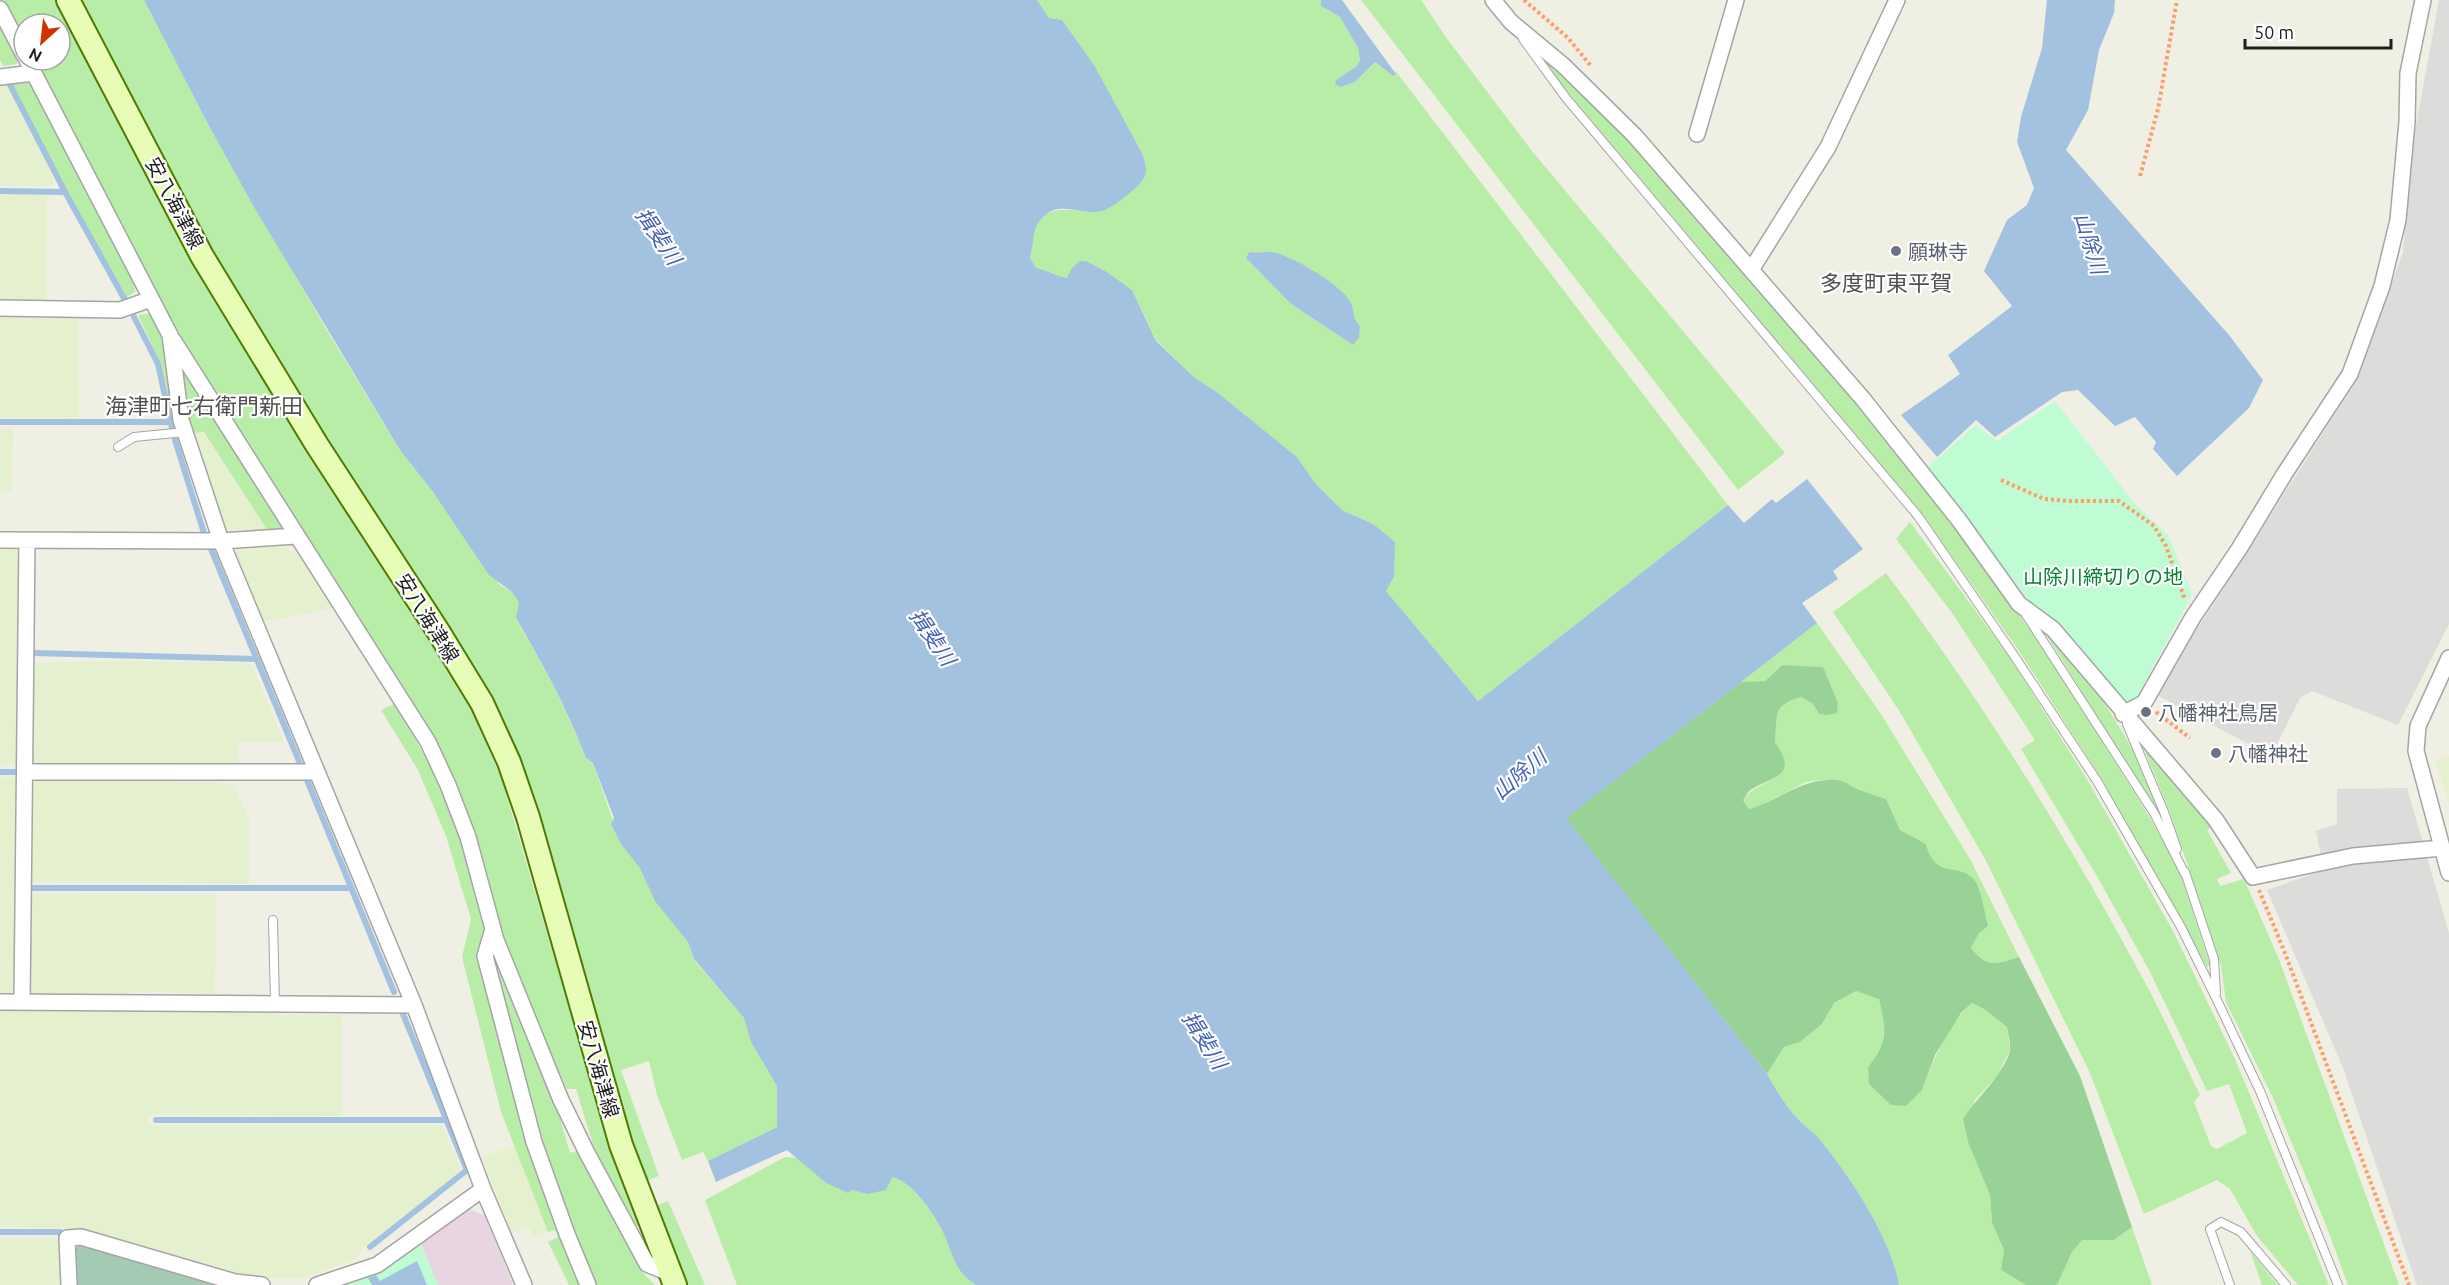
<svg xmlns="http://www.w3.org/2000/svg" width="2449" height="1285" font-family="Ubuntu,'Noto Sans JP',sans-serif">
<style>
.residential{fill:#dddcdb}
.industrial{fill:#e9d5e1}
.farmland{fill:#e5f0ce}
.grass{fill:#b8eda7;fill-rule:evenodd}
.forest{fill:#99d296}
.cemetery{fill:#a4cab3}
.park{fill:#bffcd3}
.water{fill:#a2c2e0}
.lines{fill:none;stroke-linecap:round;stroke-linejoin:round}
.stream{stroke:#a2c2e0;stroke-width:6}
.lane-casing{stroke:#a5a5a5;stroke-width:10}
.street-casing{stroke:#a5a5a5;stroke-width:18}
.secondary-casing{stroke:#4e7b00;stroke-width:26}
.path{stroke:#ff9d66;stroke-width:4;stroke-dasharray:3 3;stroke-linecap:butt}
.lane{stroke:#fff;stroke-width:8}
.street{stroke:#fff;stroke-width:15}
.secondary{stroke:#e7fdb5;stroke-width:22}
.worship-dot{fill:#6b7280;stroke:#fff;stroke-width:2}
.labels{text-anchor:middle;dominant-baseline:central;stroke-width:4.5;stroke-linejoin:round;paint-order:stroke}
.street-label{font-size:20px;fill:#1e1e1e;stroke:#fff}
.worship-label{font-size:20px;fill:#5b616d;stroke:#fff;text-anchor:start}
.park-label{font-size:20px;fill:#058330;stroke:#fff}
.water-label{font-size:21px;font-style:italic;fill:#4560b4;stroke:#fff}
.quarter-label{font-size:22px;fill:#515151;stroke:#fff}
</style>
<rect width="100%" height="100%" fill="#f0efe4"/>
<path class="residential" d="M2439,0H2449V624L2398,725L2312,691L2300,698L2271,756L2155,694L2356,382L2403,252L2411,153Z
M2407,788L2449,933V1285H2417L2343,1068L2267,890L2324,870L2316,831L2337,824V789Z"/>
<path class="industrial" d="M470,1209L485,1216L513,1285H438L420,1242Z"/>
<path class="farmland" d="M0,81L5,82L52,173L53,186H0Z
M0,194H47L46,304L0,303Z
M0,313L22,314L23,318H78L79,419L0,418Z
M0,429H13L12,491H0Z
M204,432L268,531L236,533L224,528L192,433Z
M0,545H12L20,551L19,765H0Z
M254,545L280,546L303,556L336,608L262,622L235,557L237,549L252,551Z
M125,661L251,663L284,742H237L238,767L39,766L30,757L34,663Z
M2449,756V804L2435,760Z
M38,775L174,777L178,782L233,783L249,818V884L27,882L31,781Z
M0,777H19V987L11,996H0Z
M27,894L216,895L215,994L130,991L129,998L36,997L27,988Z
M0,1010L276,1011L277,1015H341L342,1116L149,1115V1125H442L460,1166L457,1174L362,1249L357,1258L305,1278H236L76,1230L62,1228L0,1227Z
M515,1146L548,1232L533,1238L529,1227L511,1233L482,1156Z
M0,1238H62L64,1285H0Z"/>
<path class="grass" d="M1,0H56L193,262L425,631L471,709L502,780L608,1140L640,1225L636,1227L595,1151L576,1089H567L503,945L416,710L198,369L186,344L157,298L33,60H60V24H24V43Z
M82,0H144L209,126L326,329L400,450L433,492L500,585L512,592L520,602L516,619C543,664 566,709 586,758L593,763L621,844L640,867L673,922L688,942L694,960L744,1018L751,1042L778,1086L777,1127L708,1161L703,1152L682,1160L657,1095L649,1061L621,1070L659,1176L643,1182L551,854L520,763L445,625L225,275Z
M1037,0H1321L1328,10L1340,17L1358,48L1360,60L1357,66L1336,80V84L1341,87L1355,82L1375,62L1393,76L1396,74L1394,69L1728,505L1478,701L1386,591L1394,577L1373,524L1342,510L1315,483L1297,457L1218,393L1194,377L1156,340L1132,290L1107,272L1086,261L1067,278C1055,276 1048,270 1036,268L1030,258C1033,250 1031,243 1032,234C1038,206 1067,208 1089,212L1142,153L1093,65L1062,20L1049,19ZM1249,252C1256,253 1265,252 1272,252C1290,254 1341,286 1350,301C1355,310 1352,318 1360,326L1353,345L1291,304L1246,258Z
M1361,0H1421L1445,36L1532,151L1785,453L1738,490Z
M0,21L18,59L17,64L3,66L0,60Z
M1550,62L1626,132L1857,402L1940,505L2042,647L2146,811L2179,870L2210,964L2207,967L2103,781L2019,651L1923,515L1546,66Z
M10,80H25L33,85L134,281L135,292L127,297L67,191Z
M152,313L160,327L172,413L161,364L138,315Z
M176,360H179L283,525L280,530L268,531L204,432L192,433Z
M1910,522L2008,655L2088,781L2173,931L2235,1059L2329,1285H2298L2257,1236L2230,1189L2217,1180L2144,1214L2090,1073L1985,859L1900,712L1833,612L1886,573C1980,698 2068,839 2142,977C2163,1015 2181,1056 2200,1095L2194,1102L2211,1146L2217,1149L2247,1133L2229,1084L2207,1091L2150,972L2098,878L2021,749L2035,740L1952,613L1896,539Z
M1817,623L1881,714L1970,859L2019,957C1996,964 1988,969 1971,948L1979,933L1964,872C1942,868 1932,868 1926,844L1900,830L1886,799L1858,790L1840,780H1822L1806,782L1764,804L1749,809L1743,800C1758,777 1803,782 1775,742C1778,715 1771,706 1801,697L1813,704L1819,714L1838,703L1822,667L1782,665L1765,681L1741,682Z
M2040,625L2096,689L2135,753L2160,812L2154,807Z
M396,703L439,783L460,836L485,925L478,952L528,1139L584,1285H569L548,1242L558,1237L555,1230L548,1232L501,1112L462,957L471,919L446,836L418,770L381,710Z
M2146,745L2214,826L2207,830L2231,873L2217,879L2220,886L2244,879L2278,957L2399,1285H2348L2328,1230L2273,1098L2226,1002L2221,965L2170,812L2143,747Z
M493,951L550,1084L570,1153L580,1150L642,1272L655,1285H596L542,1145Z
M1856,991L1879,998L1885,1023L1882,1050L1868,1067L1922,1090C1934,1059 1947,1025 1972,1003L1984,1009L2007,1027L2010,1050L1997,1076L1974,1101L1969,1145L1990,1195L1992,1223L2004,1250L2001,1270L2026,1285H1899C1892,1240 1850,1176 1821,1141C1815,1132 1805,1127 1798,1119C1785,1105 1776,1090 1767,1074L1784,1047L1800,1042L1822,1024L1834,1003Z
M785,1157L799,1158L826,1183L867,1194L888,1182L892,1176C913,1182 938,1219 946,1239C954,1257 959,1274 976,1285H737L705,1200Z
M668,1201L705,1285H688L654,1207Z
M2132,1227L2152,1285H2057L2072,1252L2082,1239L2114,1240Z
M2250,1251L2278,1285H2262Z"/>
<path class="forest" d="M1782,665L1823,667L1838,703L1837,713L1827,715L1819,714L1813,704L1801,697C1771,706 1778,715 1775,742C1799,776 1774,776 1752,789C1748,791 1746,796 1743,800L1749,809C1781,800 1802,777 1838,780C1845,781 1852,787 1859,790C1868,793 1877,796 1886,799L1900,830L1926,844C1936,882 1959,860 1975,881C1981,890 1985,914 1988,926L1979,933L1971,948C1988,969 1996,964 2019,957L2080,1076L2132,1227L2114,1240H2082L2072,1252L2057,1285H2026L2001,1270L2004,1250L1992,1223L1990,1195L1969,1145L1963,1119C1977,1097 2002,1077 2010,1051C2011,1045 2008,1034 2007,1027L1984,1009L1972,1003L1961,1013L1935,1055L1922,1090L1906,1106L1891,1105L1869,1084L1868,1067C1889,1042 1886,1029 1879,999L1856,991L1834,1003L1822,1024L1800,1042L1784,1047L1767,1074L1565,818L1741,682L1765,681Z"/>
<path class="cemetery" d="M81,1244L222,1285H75L74,1249Z"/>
<path class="park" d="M2055,401L2136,505L2168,535L2192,595L2133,704L2126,705L2061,643L1928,467L1976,425L1997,441Z
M420,1242L438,1285H335Z"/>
<path class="water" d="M144,0H1037L1049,18L1062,20L1094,65L1142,153C1144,160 1148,169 1145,176C1141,186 1113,208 1102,211C1083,216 1061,200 1044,216C1030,229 1035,242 1030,258L1036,268C1048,270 1055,276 1067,278L1072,268L1080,261H1086L1107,272L1132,290L1156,341L1194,377L1218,393L1297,457L1315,483L1342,510L1373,524L1395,542L1394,577L1386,591L1478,701L1728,505L1744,523L1772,499L1776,503L1807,479L1863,549L1833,571L1838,579L1802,603L1817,623L1566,818L1767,1074C1776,1090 1785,1105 1798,1119C1805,1127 1815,1132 1821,1141C1850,1176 1892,1240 1899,1285H976C955,1271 955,1260 946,1239C938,1219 913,1181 892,1177L886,1190L867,1194L852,1190L848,1193L826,1183L787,1150L716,1182L708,1161L777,1127V1086L751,1042L744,1018L694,959L688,942L655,901L640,868L621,844L611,824L614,818L593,763L586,758C567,709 543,664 516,618L519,602L512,592L489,575L433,492L400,450L254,207L209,126Z
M1321,0H1342L1396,74L1393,76L1375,62L1355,82L1341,87L1335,84L1336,80L1357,66L1360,60L1358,48L1340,17L1321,6Z
M2047,0H2115L2114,13L2099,50L2088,110L2066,150L2229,335L2263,380L2249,408L2177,476L2153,449L2156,442L2135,417L2115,426L2078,390L2062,392L1995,437L1976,420L1937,457L1901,415L1960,374L1948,355L2012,306L1984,271L2007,220L2027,205L2034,188L2017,142L2021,117L2042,48Z
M1249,252C1257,253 1265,252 1272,252C1290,254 1342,286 1350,301C1355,310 1352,318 1360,326L1359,338L1353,345L1291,304L1246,258Z
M417,1261L427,1285H372L368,1278L376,1275L380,1281Z"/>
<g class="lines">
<path class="stream" d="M8,81L65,192L125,300
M0,191L65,192
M134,317L158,364L172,428
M0,422H171
M175,440L204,533
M211,549L301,766
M34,653L257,659
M0,772H18
M307,780L394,992
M30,888H351
M156,1120H447
M0,1232H60
M370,1247L467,1170L403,1014"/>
<defs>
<path id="lane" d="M1523,39L1566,98L1918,516L2013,654L2097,781L2181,927L2216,998L2260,1091L2338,1285
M118,447L134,437L185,432
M2025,613L2154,813L2185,874
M2127,724L2164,812L2177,849
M2185,872L2214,959L2216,993
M273,920L275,1003
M2230,1285L2210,1229L2221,1222L2241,1232L2286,1285"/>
<path id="street" d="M1493,0L1511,22L1564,66L1635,136L1863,399L1959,520L2019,604L2053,629L2216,820L2253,877L2353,856L2442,848
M0,9L24,55
M27,60L170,335L181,420L221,541L414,1005L483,1189L524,1285
M0,77L33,73
M1697,134L1736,0
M1751,270L1828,147L1897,0
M0,308L120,310L151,299
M173,340L428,742L448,785L468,837L496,940L561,1100L587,1153L647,1264L669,1273
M0,540L221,541L296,536
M2449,658L2418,726L2416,751L2449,873
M2123,714L2144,703L2193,617L2239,549L2285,473L2350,374L2382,286L2398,220L2407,122L2408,73L2423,0
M25,772H317
M493,929L485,956L534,1142L567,1234L588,1285
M0,1002L414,1005
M22,1002L27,540
M69,1285L67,1238L81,1237L235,1282L262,1285
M317,1285L377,1265L483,1189"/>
<path id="secondary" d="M68,0L202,256L317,445L438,631L482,703L509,762L528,817L621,1145L675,1285"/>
</defs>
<use href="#lane" class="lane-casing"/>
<use href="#street" class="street-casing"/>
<use href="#secondary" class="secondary-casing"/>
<path class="path" d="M1524,0L1568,38L1591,66
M2140,176L2158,109L2177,0
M2001,480L2044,499L2069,501H2119L2154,526L2166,546L2185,600
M2156,712L2190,738
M2259,890L2285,953L2409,1285"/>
<use href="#lane" class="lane"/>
<use href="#street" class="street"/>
<use href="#secondary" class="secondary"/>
</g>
<g class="worship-dot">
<circle cx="1896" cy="251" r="6"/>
<circle cx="2146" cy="712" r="6"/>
<circle cx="2216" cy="753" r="6"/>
</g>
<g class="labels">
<g class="street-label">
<text transform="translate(175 203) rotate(62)">安八海津線</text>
<text transform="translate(428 618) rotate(58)">安八海津線</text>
<text transform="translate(599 1069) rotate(74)">安八海津線</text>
</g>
<g class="worship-label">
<text x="1908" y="251">願琳寺</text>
<text x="2158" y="712">八幡神社鳥居</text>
<text x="2228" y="753">八幡神社</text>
</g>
<g class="park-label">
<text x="2103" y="576">山除川締切りの地</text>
</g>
<g class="water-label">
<text transform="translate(659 236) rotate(56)">揖斐川</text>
<text transform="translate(2091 243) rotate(73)">山除川</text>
<text transform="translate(933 637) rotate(56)">揖斐川</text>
<text transform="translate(1519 774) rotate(-41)">山除川</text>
<text transform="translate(1205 1040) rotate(58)">揖斐川</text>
</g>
<g class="quarter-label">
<text x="1886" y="282">多度町東平賀</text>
<text x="204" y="405">海津町七右衛門新田</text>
</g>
</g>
<g transform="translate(42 42) rotate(207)"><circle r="28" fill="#ffffff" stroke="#a5a5a5" stroke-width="1.5"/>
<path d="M0-4.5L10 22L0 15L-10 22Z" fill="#cd3400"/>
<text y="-9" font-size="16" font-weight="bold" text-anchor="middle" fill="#1e1e1e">N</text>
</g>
<path d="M2245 39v9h146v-9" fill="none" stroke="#1e1e1e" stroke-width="3"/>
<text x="2254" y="39" font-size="18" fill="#1e1e1e" stroke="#ffffff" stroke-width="4.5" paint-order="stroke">50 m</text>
</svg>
